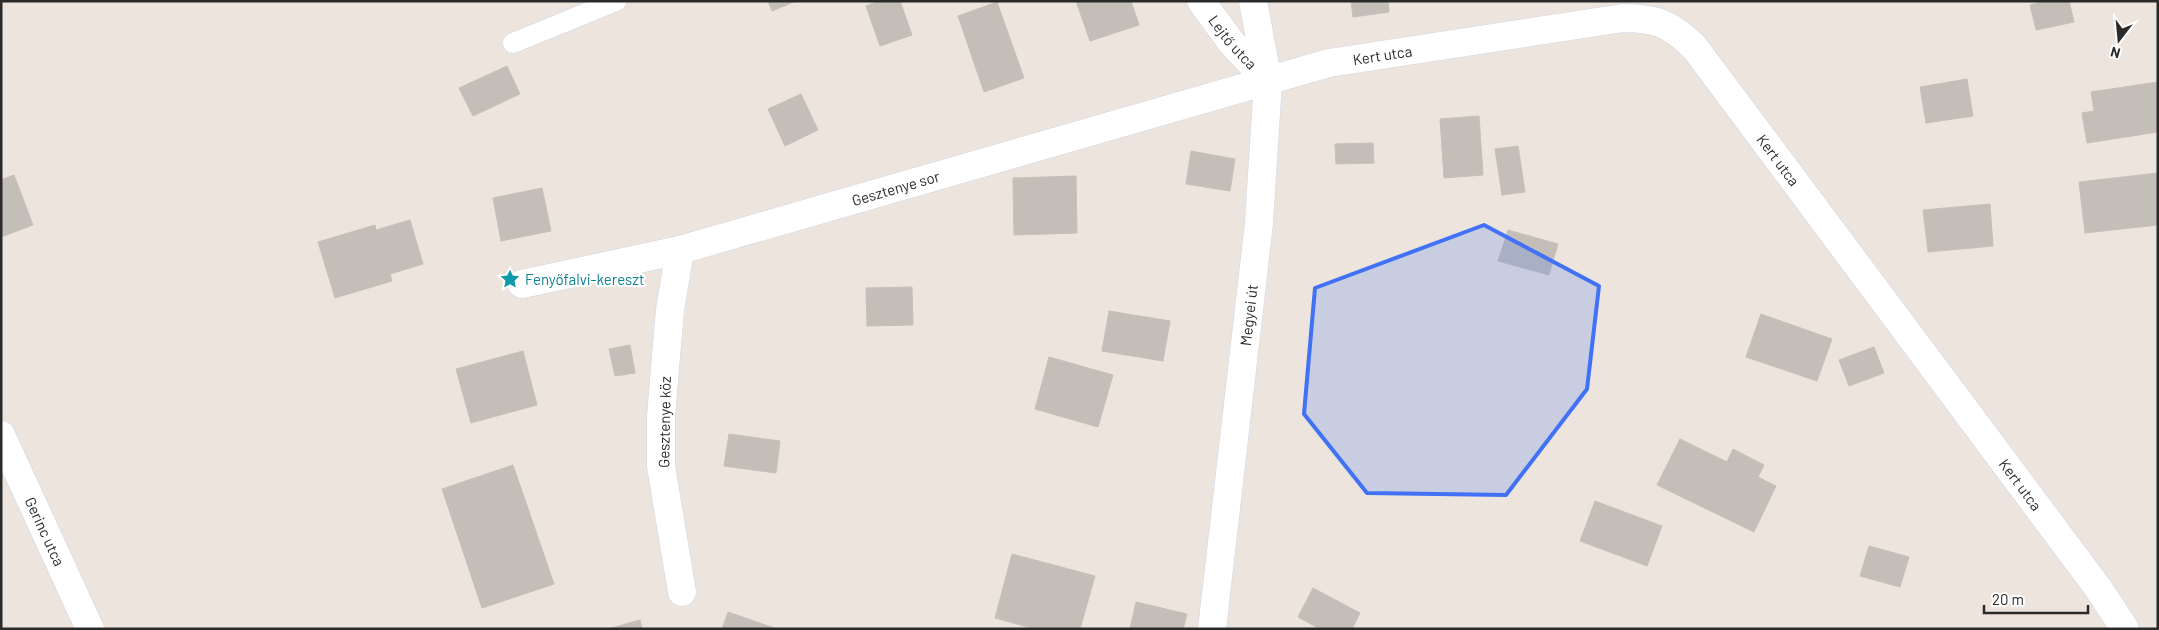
<svg xmlns="http://www.w3.org/2000/svg" width="2159" height="630" font-family="Barlow,sans-serif">
<style>
.building{fill:#c4beb9;stroke:#c7c0b6}
.lines{fill:none;stroke-linecap:round;stroke-linejoin:round}
.service-casing{stroke:#d2d6e3;stroke-width:21}
.minor-casing{stroke:#d2d6e3;stroke-width:29}
.service{stroke:#fff;stroke-width:20}
.minor{stroke:#fff;stroke-width:28}
.marked{fill:#4171f5;fill-opacity:0.2;stroke:#4171f5;stroke-width:4;stroke-linejoin:round}
.labels{text-anchor:middle;dominant-baseline:central;stroke-width:4.5;stroke-linejoin:round;paint-order:stroke}
.street-label{font-size:15px;fill:#2a2a2a;stroke:#fff}
.culture-label{font-size:15px;fill:#0d838f;stroke:#fff;text-anchor:start}
</style>
<rect width="100%" height="100%" fill="#ece4dd"/>
<path class="building" d="M768,1H796L772,11Z
M879,1H900L912,35L880,46L866,6Z
M1076,1H1131L1139,25L1090,41Z
M1351,1H1388L1389,12L1353,17Z
M2046,1H2069L2074,22L2036,30L2030,5Z
M997,2L1024,78L984,92L958,16Z
M507,66L520,94L473,116L459,88Z
M1967,79L1973,116L1926,123L1920,87Z
M2158,82V132L2087,143L2082,113L2094,111L2091,92Z
M801,94L818,130L785,146L768,109Z
M1479,116L1483,175L1444,178L1440,119Z
M1373,143L1374,163L1336,164L1335,144Z
M1518,146L1525,192L1502,195L1495,149Z
M1191,151L1235,159L1230,191L1186,184Z
M2158,173V225L2085,233L2079,182Z
M14,175L33,225L1,237V180Z
M1076,176L1077,233L1014,235L1013,178Z
M542,188L551,231L501,241L493,198Z
M1990,204L1993,246L1928,252L1923,210Z
M410,220L423,264L390,274L392,281L335,298L318,242L375,225L376,230Z
M1508,230L1558,244L1549,275L1498,261Z
M912,287L913,325L867,326L866,288Z
M1109,311L1170,321L1163,361L1102,351Z
M1761,314L1832,339L1817,381L1746,357Z
M630,345L635,373L615,376L609,349Z
M1874,347L1884,373L1849,386L1839,360Z
M523,351L537,405L471,423L456,369Z
M1049,357L1113,375L1098,427L1035,409Z
M729,434L780,441L776,473L724,466Z
M1680,439L1727,462L1733,449L1764,465L1758,477L1776,486L1754,532L1657,485Z
M513,465L554,584L482,608L442,489Z
M1595,501L1662,526L1647,566L1580,541Z
M1869,546L1909,557L1900,587L1860,576Z
M1012,554L1095,576L1080,629H1035L995,618Z
M1313,588L1360,613L1352,629H1320L1298,617Z
M1136,602L1187,614L1183,629H1130Z
M728,612L777,629H722Z
M640,620L642,629H608Z"/>
<g class="lines">
<defs>
<path id="service" d="M513,43L616,1"/>
<g id="minor">
<path id="s1" d="M1201,1L1231,42L1268,81"/>
<path d="M680,250L670,310L665,368L661,417V466L682,592"/>
<path id="s2" d="M522,284L680,250L1329,63L1623,18C1657,18 1671,24 1695,48L2098,588L2125,629"/>
<path id="s3" d="M1,435L90,629"/>
<path id="s4" d="M1212,629L1259,223L1268,81L1253,1"/>
</g>
</defs>
<use href="#service" class="service-casing"/>
<use href="#minor" class="minor-casing"/>
<use href="#service" class="service"/>
<use href="#minor" class="minor"/>
</g>
<path class="marked" d="M1484,225L1599,286L1587,389L1506,495L1367,493L1304,414L1315,288Z"/>
<defs>
<symbol id="sight-bare" viewBox="-9 -9 18 18"><path d="M0-6L1.8-2.2L6-1.7L2.9 1.2L3.7 5.4L0 3.3L-3.7 5.4L-2.9 1.2L-6-1.7L-1.8-2.2Z" fill="#0f9aa8" stroke="#fff" stroke-width="2.5" paint-order="stroke"/></symbol>
</defs>
<g fill-rule="evenodd">
<use href="#sight-bare" x="496" y="265" width="28" height="28"/>
</g>
<g class="labels">
<g class="street-label">
<text stroke="none"><textPath href="#s1" startOffset="52">Lejtő utca</textPath></text>
<text stroke="none"><textPath href="#s2" startOffset="891">Kert utca</textPath></text>
<text stroke="none"><textPath href="#s2" startOffset="1355">Kert utca</textPath></text>
<text stroke="none"><textPath href="#s2" startOffset="386">Gesztenye sor</textPath></text>
<text stroke="none"><textPath href="#s4" startOffset="316">Megyei út</textPath></text>
<text transform="translate(664 422) rotate(-89)">Gesztenye köz</text>
<text stroke="none"><textPath href="#s2" startOffset="1760">Kert utca</textPath></text>
<text stroke="none"><textPath href="#s3" startOffset="106">Gerinc utca</textPath></text>
</g>
<g class="culture-label">
<text x="525" y="279">Fenyőfalvi-kereszt</text>
</g>
</g>
<rect width="2159" height="630" fill="none" stroke="#2a2a2a" stroke-width="5"/>
<g transform="translate(2119 40) rotate(196)" stroke="#ffffff" stroke-width="4" paint-order="stroke">
<path d="M0-4L9 19L0 12L-9 19Z" fill="#2a2a2a"/>
<text y="-8" font-size="14" font-weight="bold" text-anchor="middle" fill="#2a2a2a">N</text>
</g>
<path d="M1984 605v8h104v-8" fill="none" stroke="#2a2a2a" stroke-width="2.5"/>
<text x="1992" y="605" font-size="15" fill="#2a2a2a" stroke="#ffffff" stroke-width="4" paint-order="stroke">20 m</text>
</svg>
